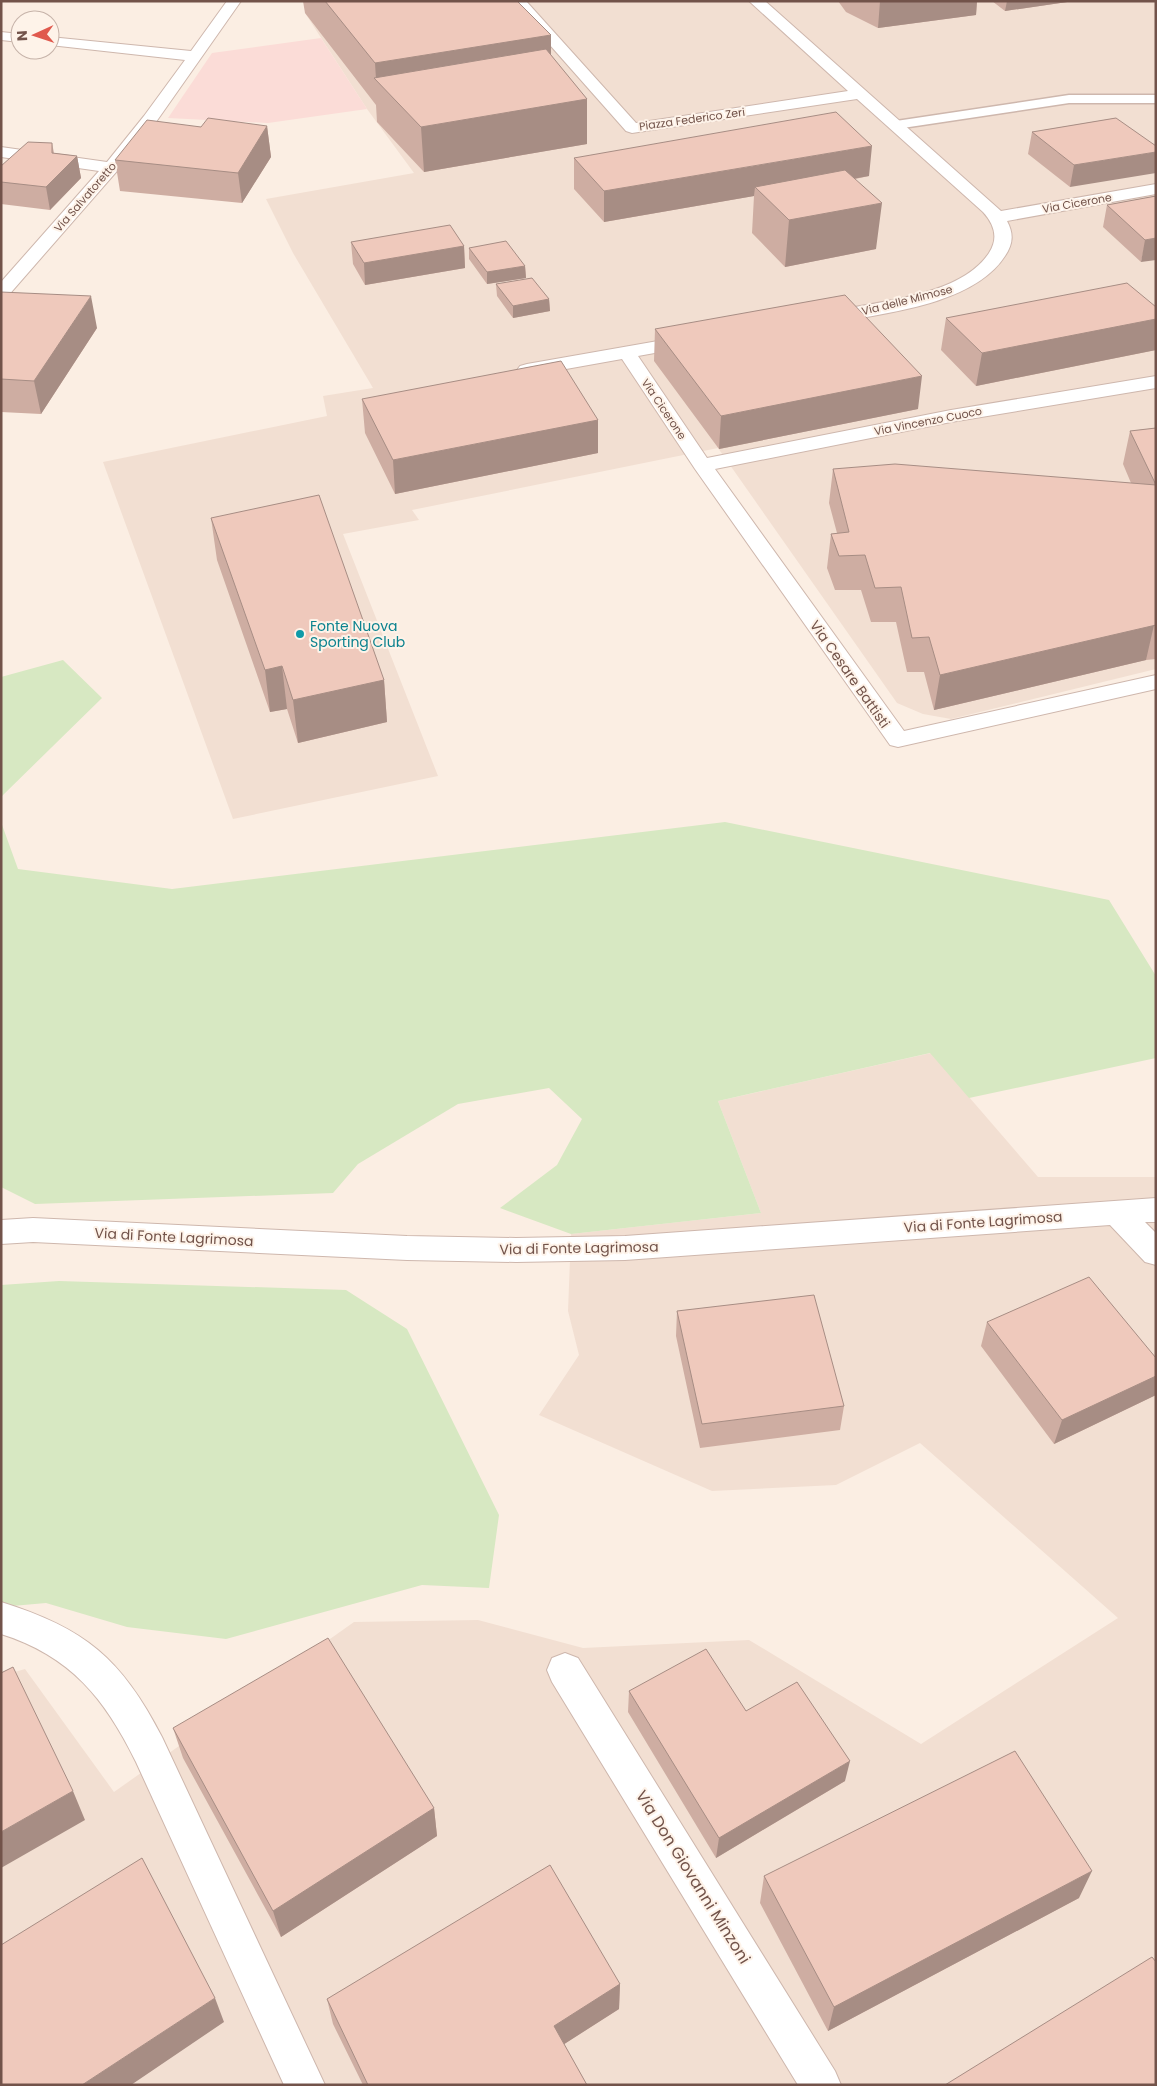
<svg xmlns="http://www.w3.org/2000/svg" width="1157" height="2086" font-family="Poppins,sans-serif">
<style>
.residential{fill:#f2dfd2}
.commercial{fill:#fbdcd7}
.green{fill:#d7e8c2}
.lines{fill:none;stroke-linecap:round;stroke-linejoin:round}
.lane-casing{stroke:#ceb7ad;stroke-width:3}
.street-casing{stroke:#ceb7ad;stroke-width:2}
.lane{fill:#fff;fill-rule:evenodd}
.street{fill:#fff;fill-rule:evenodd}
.wall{fill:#ceada2}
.shaded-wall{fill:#a78d84}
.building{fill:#efc9bc;stroke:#a78d84}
.culture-dot{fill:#0f9aa8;stroke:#fef3e9;stroke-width:2}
.labels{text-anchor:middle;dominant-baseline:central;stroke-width:4;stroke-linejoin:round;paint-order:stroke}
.far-street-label{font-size:11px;fill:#72534a;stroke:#fef3e9}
.culture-label{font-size:14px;fill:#0d838f;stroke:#fef3e9;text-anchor:start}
.street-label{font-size:14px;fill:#72534a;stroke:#fef3e9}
.near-street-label{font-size:16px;fill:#72534a;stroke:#fef3e9}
</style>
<rect width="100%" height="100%" fill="#fbeee3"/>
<path class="residential" d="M318,1H1156V669L951,719L923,714L897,703L718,448L412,510L419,520L343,534L438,776L233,819L103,462L327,416L323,396L373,388L293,253L266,199L414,173L367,109L305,13L323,10Z
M931,1053L1038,1177H1156V2085H1V1676L25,1669L114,1792L354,1622L478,1620L583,1648L749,1640L921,1744L1118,1618L920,1443L836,1485L712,1491L539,1415L579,1355L568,1311L571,1234L761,1213L718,1101Z"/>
<path class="commercial" d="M321,38L367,109L268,123L168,118L212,53Z"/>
<path class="green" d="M63,660L102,698L1,797V677Z
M1,822L18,869L172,889L725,822L1109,900L1156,976V1058L969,1098L930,1053L718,1101L761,1213L571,1234L500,1208L557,1165L582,1119L549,1088L458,1104L358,1164L333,1193L35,1204L1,1187Z
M59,1281L346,1290L407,1329L499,1515L489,1588L422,1585L226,1639L127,1627L46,1603L1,1607V1285Z"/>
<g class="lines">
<defs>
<path id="lane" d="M1069,95H1156V103H1069L896,129L891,128L889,125L891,122L896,121Z"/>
<path id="street" d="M227,1H241L156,122L117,171L7,297L1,298V282L99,171L1,157V147L107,162L144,116L185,60L50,45V37L191,51Z
M511,1H526L636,123L848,91L749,1H765L1001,211L1156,184V194L1007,221C1014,234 1013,244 1005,256C973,306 879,314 825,324L819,322L816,318L819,314C867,302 959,299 989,253C999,238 994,224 983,212L857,99L632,133L626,131Z
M1,32L20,34V42L1,40Z
M692,335L699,337L701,341L699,345L638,356L707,458L951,410L1156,376V388L951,422L715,469L904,731L1156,675V689L898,747L890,745L695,469L622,359L527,376L520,374L517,370L520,366L527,364Z
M1156,1198V1222H1145L1156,1233V1265L1145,1262L1110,1225L625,1260L516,1262L407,1260L33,1242L1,1244V1220L33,1218L407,1236L516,1238L625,1236Z
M1,1602C85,1628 122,1659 162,1737L325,2085H284L136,1762C105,1699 71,1656 1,1634Z
M565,1653L578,1658L835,2071L841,2085H798L552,1682L547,1670L552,1658Z"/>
</defs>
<use href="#lane" class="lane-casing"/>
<use href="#street" class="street-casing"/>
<use href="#lane" class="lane"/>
<use href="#street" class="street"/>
</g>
<path class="wall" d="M303,1H517L551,35V56L587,99V144L424,172L377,122L376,105L305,13Z
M838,1H977L976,15L878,28L846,12Z
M992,1H1074L1005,11Z
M1116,118L1070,187L1028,154L1032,132Z
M267,126L271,157L242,203L120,191L115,160L201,127Z
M52,143L54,153L77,156L81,178L50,210L1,204V166Z
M574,158L869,176L855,179L876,249L785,267L752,233L754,196L604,222L574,189Z
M1156,196L1141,262L1103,227L1107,205Z
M351,242L464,246L465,268L365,285L353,264Z
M469,248L525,266L526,278L487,284L469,259Z
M496,284L549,299L550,311L513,318L497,296Z
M1,292L97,328L41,414L1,412Z
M1156,307V350L976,386L941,350L946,318Z
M655,329L918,409L719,449L654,361Z
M362,399L598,420V453L395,494L365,433Z
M1156,428V659L1146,660L934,710L924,672H907L896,622H871L861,590H835L827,568L831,534L837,533L829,503L833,469L1131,483L1123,464L1130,431Z
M211,518L384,680L387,722L298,743L287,709L270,712L217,560Z
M677,1311L844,1406L840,1430L700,1448L676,1336Z
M987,1322L1156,1358V1395L1054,1444L981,1346Z
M629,1691L746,1711L845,1781L716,1858L628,1712Z
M173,1728L434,1808L437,1836L281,1937L183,1758Z
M764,1876L1079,1898L828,2031L760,1903Z
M620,1984L619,2009L564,2044L587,2085H363L333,2024L327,1999Z"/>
<path class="shaded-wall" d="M880,1H977L976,15L878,28Z
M1007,1H1074L1005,11Z
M551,35V79H376L375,63Z
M587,99V144L424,172L421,127Z
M267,126L271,157L242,203L238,173Z
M872,146L869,176L763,195L755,187L754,196L604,222V191Z
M1156,152V173L1070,187L1074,165Z
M77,156L81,178L50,210L46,187Z
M882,203L876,249L785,267L789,220Z
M1156,238V260L1141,262L1145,240Z
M464,246L465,268L365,285L364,263Z
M525,266L526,278L487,284V272Z
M91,296L97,328L41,414L34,381Z
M549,299L550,311L513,318V306Z
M1156,319V350L976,386L982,353Z
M922,376L918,409L719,449L721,416Z
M598,420V453L395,494L393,460Z
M1154,625L1146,660L934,710L940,675Z
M282,666L287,709L270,712L265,670Z
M384,680L387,722L298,743L293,700Z
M1156,1376V1395L1054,1444L1062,1420Z
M850,1761L845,1781L716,1858L719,1838Z
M73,1791L85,1820L1,1868V1832Z
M434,1808L437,1836L281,1937L273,1911Z
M1092,1871L1079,1898L828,2031L834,2007Z
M620,1984L619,2009L555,2050L554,2026Z
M215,1998L224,2022L131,2085H82Z"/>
<path class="building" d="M325,1H517L551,35L375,63Z
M546,49L587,99L421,127L374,78Z
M836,112L872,146L604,191L574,158Z
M208,118L267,126L238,173L115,160L147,120L201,127Z
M1116,118L1156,146V152L1074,165L1032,132Z
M28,142L52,143V153L77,156L46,187L1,182V166Z
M845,170L882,203L789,220L755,187Z
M1156,196V238L1145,240L1107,205Z
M450,225L464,246L364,263L351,242Z
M506,241L525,266L487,272L469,248Z
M532,278L549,299L513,306L496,284Z
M1127,283L1156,307V319L982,353L946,318Z
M1,292L91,296L34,381L1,379Z
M845,295L922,376L721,416L655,329Z
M561,361L598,420L393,460L362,399Z
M1156,428V485L1130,431Z
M895,464L1156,485V625L940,675L929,637L912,638L901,587L875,588L865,555L839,556L831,534L849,532L833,469Z
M319,495L384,680L293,700L282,666L265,670L211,518Z
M1089,1277L1156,1358V1376L1062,1420L987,1322Z
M814,1295L844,1406L702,1424L677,1311Z
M328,1638L434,1808L273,1911L173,1728Z
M706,1649L746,1711L797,1682L850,1761L719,1838L629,1691Z
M13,1667L73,1791L1,1832V1673Z
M1015,1751L1092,1871L834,2007L764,1876Z
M142,1858L215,1998L82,2085H1V1945Z
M550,1865L620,1984L554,2026L587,2085H368L327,1999Z
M1152,1957L1156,1962V2085H945Z"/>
<circle class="culture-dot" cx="300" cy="634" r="5"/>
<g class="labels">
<g class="far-street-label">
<text transform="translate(692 119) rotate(-8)">Piazza Federico Zeri</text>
<text transform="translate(85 197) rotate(-49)">Via Salvatoretto</text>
<text transform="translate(1077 203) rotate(-10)">Via Cicerone</text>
<text transform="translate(907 300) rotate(-14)">Via delle Mimose</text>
<text transform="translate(664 409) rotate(56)">Via Cicerone</text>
<text transform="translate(928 421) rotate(-11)">Via Vincenzo Cuoco</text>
</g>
<g class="culture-label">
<text x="310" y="626">Fonte Nuova<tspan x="310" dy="16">Sporting Club</tspan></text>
</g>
<g class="street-label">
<text transform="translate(850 674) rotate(55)">Via Cesare Battisti</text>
<text transform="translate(983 1222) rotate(-4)">Via di Fonte Lagrimosa</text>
<text transform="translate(174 1237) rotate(3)">Via di Fonte Lagrimosa</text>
<text transform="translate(579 1248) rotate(-1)">Via di Fonte Lagrimosa</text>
</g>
<g class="near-street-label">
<text transform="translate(693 1877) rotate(58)">Via Don Giovanni Minzoni</text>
</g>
</g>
<rect width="1157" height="2086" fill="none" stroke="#72534a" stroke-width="5"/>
<g transform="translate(35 35) rotate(267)"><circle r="24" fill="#fef3e9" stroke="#c6b3a9"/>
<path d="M0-4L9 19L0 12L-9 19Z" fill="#e0594d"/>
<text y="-8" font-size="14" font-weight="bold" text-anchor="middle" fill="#72534a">N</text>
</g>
</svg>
